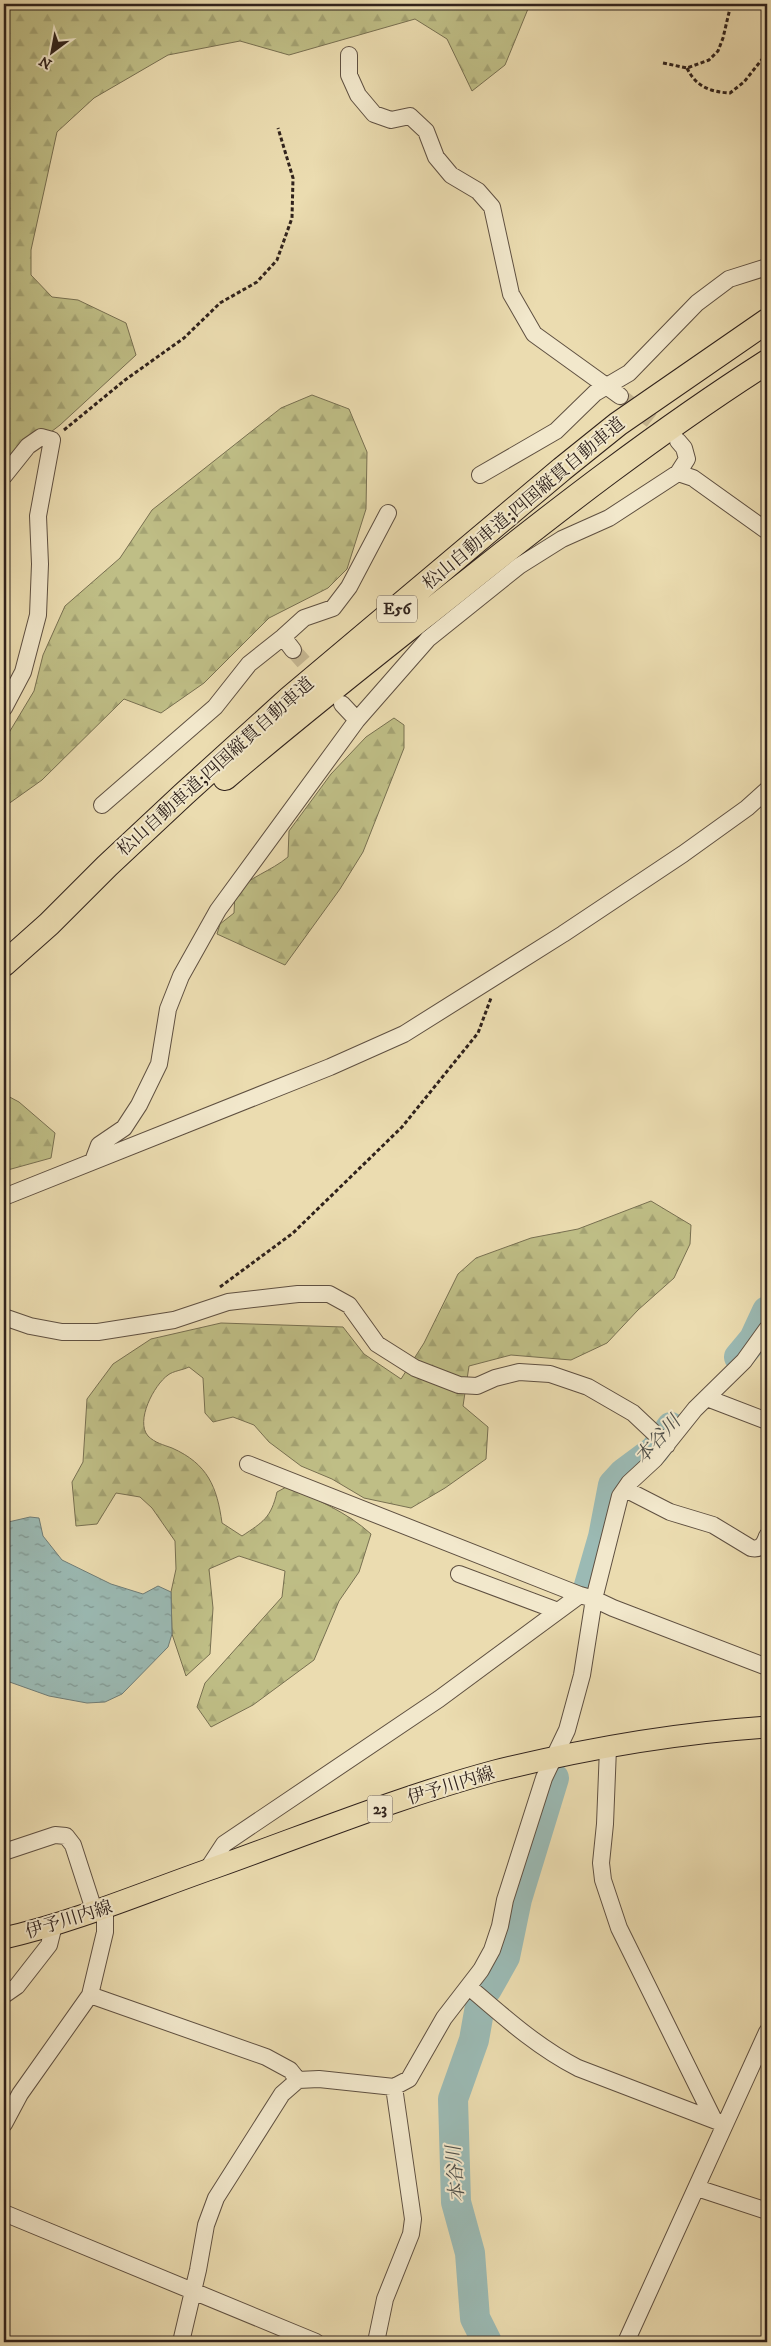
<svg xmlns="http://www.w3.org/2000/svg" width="771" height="2346" font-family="'IM FELL DW Pica','Noto Serif JP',serif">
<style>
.forest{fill:url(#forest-firs);stroke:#787051}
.water{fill:url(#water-ripples);stroke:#707d77}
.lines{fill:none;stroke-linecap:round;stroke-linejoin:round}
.river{stroke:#9bbab4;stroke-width:30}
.minor-tunnel{stroke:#c6b792;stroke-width:16;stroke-dasharray:16 8;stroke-linecap:butt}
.minor-casing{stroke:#5f5041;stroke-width:18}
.major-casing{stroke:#30221c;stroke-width:23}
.highway-casing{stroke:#30221c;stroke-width:26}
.path{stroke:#30221c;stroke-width:3;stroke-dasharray:4 2.5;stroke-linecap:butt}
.minor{stroke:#f2e8cc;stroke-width:16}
.major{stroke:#ebdcb0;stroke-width:21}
.highway{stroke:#ebdcb0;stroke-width:24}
.labels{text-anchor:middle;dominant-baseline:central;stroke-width:4;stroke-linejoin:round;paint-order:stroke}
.shield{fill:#f2e8cc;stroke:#6a5d51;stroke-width:1}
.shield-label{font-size:16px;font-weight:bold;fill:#30221c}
.street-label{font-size:18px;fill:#30221c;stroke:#f2e8cc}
.water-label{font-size:19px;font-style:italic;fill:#50504a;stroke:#f2e8cc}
</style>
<defs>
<pattern id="forest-firs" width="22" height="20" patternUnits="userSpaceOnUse" patternTransform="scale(1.25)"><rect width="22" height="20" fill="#bfbe86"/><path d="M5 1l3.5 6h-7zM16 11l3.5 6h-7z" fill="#a4a373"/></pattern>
<pattern id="water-ripples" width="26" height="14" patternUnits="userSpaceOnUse" patternTransform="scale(1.25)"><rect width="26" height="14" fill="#9bbab4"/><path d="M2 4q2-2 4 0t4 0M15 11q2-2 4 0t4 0" fill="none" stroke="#7f9792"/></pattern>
</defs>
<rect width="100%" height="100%" fill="#ebdcb0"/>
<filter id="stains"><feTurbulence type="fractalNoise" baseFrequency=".004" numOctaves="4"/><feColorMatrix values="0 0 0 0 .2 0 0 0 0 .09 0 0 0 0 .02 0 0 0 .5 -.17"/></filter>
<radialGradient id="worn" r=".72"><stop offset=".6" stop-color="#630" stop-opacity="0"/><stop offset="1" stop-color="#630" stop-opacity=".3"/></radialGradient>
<path class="forest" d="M4,4H530L505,65L472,91L447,39L415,19L289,55L240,41L168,55L94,98L57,132L31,250V275L52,297L78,300L126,323L136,355L60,425L4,468Z
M312,395L349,409L367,452L366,509L347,569L328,588L269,618L204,683L161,713L124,699L42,780L4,807V741L34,691L43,655L65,606L120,558L152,510L281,408Z
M394,718L404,725V748L363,852L340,889L285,965L217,934L220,924L234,913L235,892C250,877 271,871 288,857L289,831L331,774L366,737Z
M4,1094L19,1102L55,1133L51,1158L4,1171Z
M651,1201L691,1225L690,1244L674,1278L638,1310L607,1343L571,1360L511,1355L469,1366L463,1406L488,1427L486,1459L445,1488L411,1508L364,1498L332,1479L301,1466L269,1442L254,1425L233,1417L213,1422L205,1413L203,1378L189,1367C183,1370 173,1371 168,1375C154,1385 135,1421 148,1436C155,1443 164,1445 172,1448C208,1464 217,1487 222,1523L242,1536C263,1522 271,1518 277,1492L288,1486C317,1500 347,1512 371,1534L359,1572L339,1601L314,1660L253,1705L211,1727L197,1707L205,1683L282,1597L285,1571L239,1556L209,1569L213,1608L210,1654L186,1676L172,1634L171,1592L176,1569L175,1541L152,1508L140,1497L116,1493L97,1524L76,1526L72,1482L83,1462L87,1399L113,1364L151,1339L221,1323L343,1327L364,1354L401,1379L424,1343L458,1274L476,1258L531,1238L578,1229Z"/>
<path class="water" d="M30,1517L39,1518L43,1536L62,1560L111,1584L143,1594L158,1586L171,1592L172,1634L168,1647L122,1694L105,1702L87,1703L49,1696L4,1680V1523Z"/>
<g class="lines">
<path class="river" d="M739,1357L754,1339L767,1311
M588,1589L603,1537L613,1485L624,1473L655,1450L671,1427
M487,1989L505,1957L517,1899L554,1778
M480,2006L474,2040L453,2099L456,2202L470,2253L475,2318L487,2342"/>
<path class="minor-tunnel" d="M620,396L673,437
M293,650L323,684"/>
<defs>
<path id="minor" d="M349,55V75L358,95L374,114L391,120L410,116L426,131L436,157L451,175L478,191L492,207L511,294L534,334L620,396
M678,473L687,459L684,448L678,441
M480,475L556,431L595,393L629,373L697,303L729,279L767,267
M4,476L28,446L41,437L52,440L38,516L40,564L38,615L23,672L4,708
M293,650L283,637L304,618L333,608L349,587L388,513
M342,704L357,720
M102,805L215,707L249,664L283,637
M93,1161L99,1145L124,1128L139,1105L159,1064L168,1009L181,976L218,910L357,720L428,639L519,566L562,539L609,518L678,473L693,478L767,531
M4,1197L330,1067L404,1034L563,934L683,854L747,808L767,790
M4,1317L30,1326L62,1332H98L174,1320L228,1302L298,1294H329L349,1305L377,1344L415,1368L459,1385L477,1386L495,1378L519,1372L550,1374L588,1387L633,1413L667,1445
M707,1398L767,1421
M248,1464L580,1595
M625,1489L670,1512L713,1525L751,1548C760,1550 764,1545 767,1536
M459,1574L558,1611
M608,1748L605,1824L601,1863L603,1880L619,1928L714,2120
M4,1852L55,1835L66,1836L73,1845L95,1913
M207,1870L224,1844L439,1699L580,1595L594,1599L613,1608L767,1667
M469,1987C504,2017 537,2047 578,2068L719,2122
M4,1995L17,1986L49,1945L54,1925
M90,1995L266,2057L290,2070L298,2080
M4,2124L20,2094L90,1995L105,1932V1910
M697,2188L767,2211
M4,2213L316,2342
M181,2342L198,2270L206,2225L216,2198L282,2094L298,2080L319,2079L394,2087L409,2079L444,2018L481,1970L492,1950L500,1926L505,1900L544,1778L567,1730L582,1675L594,1599L620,1496L629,1483L655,1459L695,1409L744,1361L767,1329
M376,2342L385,2299L411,2234L413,2219L394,2087
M626,2342L767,2032"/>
<path id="major" d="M4,1938C78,1921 147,1891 219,1866C311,1833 402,1796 495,1771C584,1749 676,1733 767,1727"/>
<path id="highway" d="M225,778C301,713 379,652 457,590C557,510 659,431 767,362
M4,964L49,924L107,866L184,794L290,698L562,469L618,424L767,321"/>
</defs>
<use href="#minor" class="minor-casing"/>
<use href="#major" class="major-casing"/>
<use href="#highway" class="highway-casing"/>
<path class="path" d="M663,63L687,68L709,60L718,51L723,38L731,4
M687,68C696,87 711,92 730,93L744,82L767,53
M64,430L125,380L184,338L220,303L257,282L277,260L292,218L293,178L278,128
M220,1287L293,1233L402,1127L478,1033L491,998"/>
<use href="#minor" class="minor"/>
<use href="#major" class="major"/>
<use href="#highway" class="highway"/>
</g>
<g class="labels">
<g class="shield">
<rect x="377" y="595.5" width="40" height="27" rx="4"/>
<rect x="367.5" y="1795.5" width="25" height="27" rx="4"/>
</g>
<g class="shield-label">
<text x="397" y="609">E56</text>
<text x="380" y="1809">23</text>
</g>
<g class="street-label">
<text transform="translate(524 504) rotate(-40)">松山自動車道;四国縦貫自動車道</text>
<text transform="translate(216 767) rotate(-42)">松山自動車道;四国縦貫自動車道</text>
<text transform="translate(451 1786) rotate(-17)">伊予川内線</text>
<text transform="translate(69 1920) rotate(-17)">伊予川内線</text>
</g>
<g class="water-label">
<text transform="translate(658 1440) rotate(-48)">本谷川</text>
<text transform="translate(456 2174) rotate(-94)">本谷川</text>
</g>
</g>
<rect width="771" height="2346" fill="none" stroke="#ebdcb0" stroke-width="20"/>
<rect x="5" y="5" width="761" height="2336" fill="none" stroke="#30221c" stroke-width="2.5"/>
<rect x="10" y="10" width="751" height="2326" fill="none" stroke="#30221c"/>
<g transform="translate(52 52) rotate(212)" stroke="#f2e8cc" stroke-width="4" paint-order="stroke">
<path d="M0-4L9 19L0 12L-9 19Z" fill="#30221c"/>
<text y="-8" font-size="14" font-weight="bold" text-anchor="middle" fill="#30221c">N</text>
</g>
<rect width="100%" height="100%" filter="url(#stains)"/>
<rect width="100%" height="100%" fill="url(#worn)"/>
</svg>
